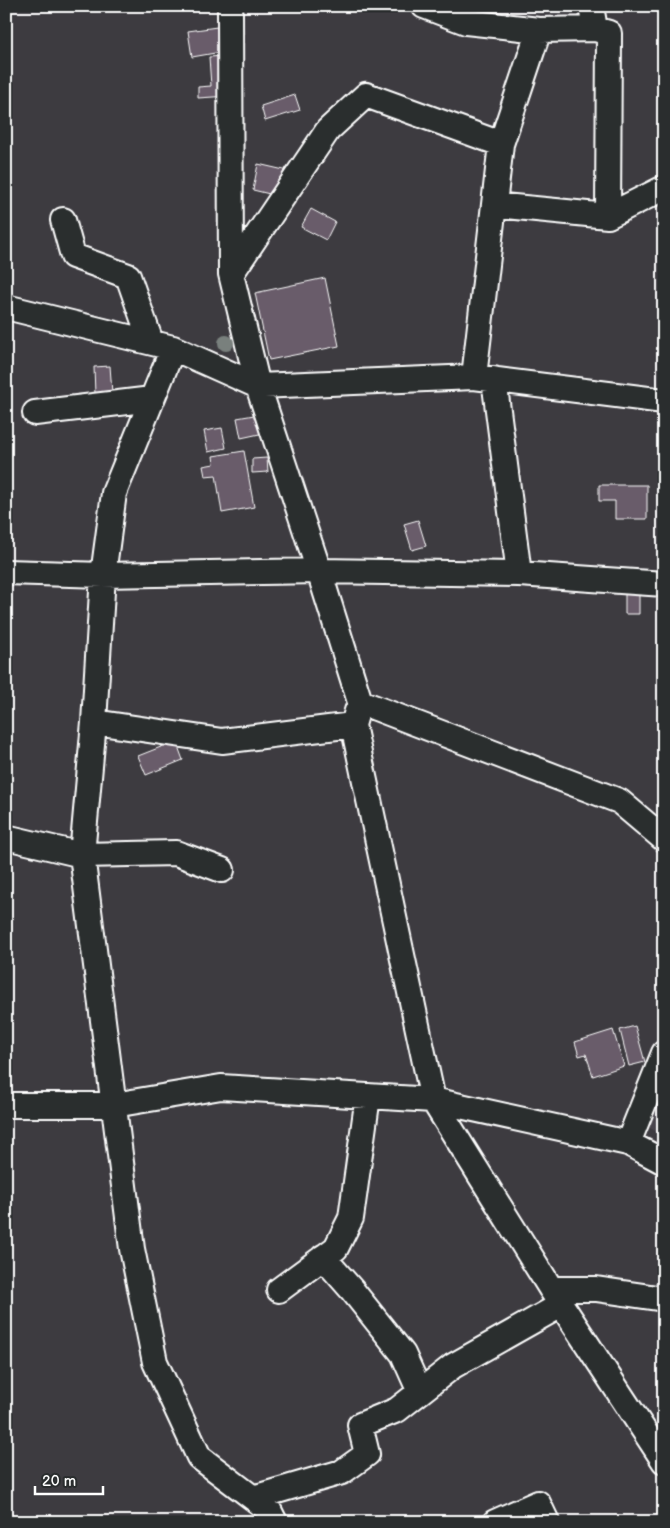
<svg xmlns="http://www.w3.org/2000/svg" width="670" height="1528" font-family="'Balsamiq Sans',sans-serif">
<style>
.built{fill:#4a454d}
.building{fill:#695c6a;stroke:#fff}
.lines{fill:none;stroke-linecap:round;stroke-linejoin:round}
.minor-casing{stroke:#fff;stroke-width:28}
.minor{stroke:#2a2d2e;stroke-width:24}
.tree{fill:#79807d}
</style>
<rect width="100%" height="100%" fill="#3d3b40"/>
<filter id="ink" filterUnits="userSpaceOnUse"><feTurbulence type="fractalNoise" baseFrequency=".02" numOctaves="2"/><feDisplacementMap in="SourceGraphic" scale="10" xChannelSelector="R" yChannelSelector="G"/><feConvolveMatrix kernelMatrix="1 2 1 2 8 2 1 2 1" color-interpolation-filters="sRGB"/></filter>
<g filter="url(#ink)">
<path class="built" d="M664,1074V1136L643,1124Z"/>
<path class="building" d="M217,27L221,52L192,57L188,31Z
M225,56L228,96L198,98V87L211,86L209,57Z
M295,95L300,110L265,121L261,106Z
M258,164L284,170L278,196L253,190Z
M311,209L335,222L326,240L301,227Z
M325,278L339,346L269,360L255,293Z
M110,366L112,393L95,394L94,367Z
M260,414L264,433L241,438L237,418Z
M222,428L226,448L208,452L204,431Z
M244,451L254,507L222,513L216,475L205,476L203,466L214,464L213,456Z
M267,458L268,472L252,473V459Z
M599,485H647V519H615V501H599Z
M418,520L426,546L412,550L404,524Z
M639,586V614H625V587Z
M176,741L183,760L146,775L138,756Z
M635,1026L645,1062L629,1066L620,1030Z
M613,1030L624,1066L593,1076L586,1054L579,1056L575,1042Z"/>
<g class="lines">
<defs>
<path id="minor" d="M231,6L230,9L231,274L258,386L319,571L519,574L664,584
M424,6L466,22L539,30L595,29L609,33L608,216L494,205
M591,6L595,29
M608,216L664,188
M63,220L73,256L128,276L151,342
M231,274L328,130L366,95L501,144
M6,307L173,348L258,386L474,377L664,401
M173,348L114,493L103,575L94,722L82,855L132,1249L155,1362L199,1457L269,1510L275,1522
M474,377L501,144L539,30
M494,379L519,574
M35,413L152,399
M6,572L103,575L319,571L360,702L619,801L664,839
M94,722L222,741L353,725L357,711
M353,725L433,1100L551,1289L664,1461
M6,837L82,855L176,853L222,870
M6,1105H114L221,1087L433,1100L628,1143L664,1162
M628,1143L664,1053
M323,1257L352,1290L403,1354L420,1392
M551,1289H596L664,1299
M279,1290L336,1248L351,1218L368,1096
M253,1498L342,1472L367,1454L360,1425L397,1410L453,1366L561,1305
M495,1522L538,1503L547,1522"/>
</defs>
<use href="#minor" class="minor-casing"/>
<use href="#minor" class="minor"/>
</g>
<circle class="tree" cx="226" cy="343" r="8"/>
</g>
<rect width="670" height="1528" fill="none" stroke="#2a2d2e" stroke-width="25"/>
<rect x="12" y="12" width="645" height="1503" fill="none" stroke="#fff" stroke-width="2" filter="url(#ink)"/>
<path d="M35 1486v8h68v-8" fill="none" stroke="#ffffff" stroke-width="2.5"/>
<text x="42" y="1486" font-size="15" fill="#ffffff" stroke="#2a2d2e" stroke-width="4" paint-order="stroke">20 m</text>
</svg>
